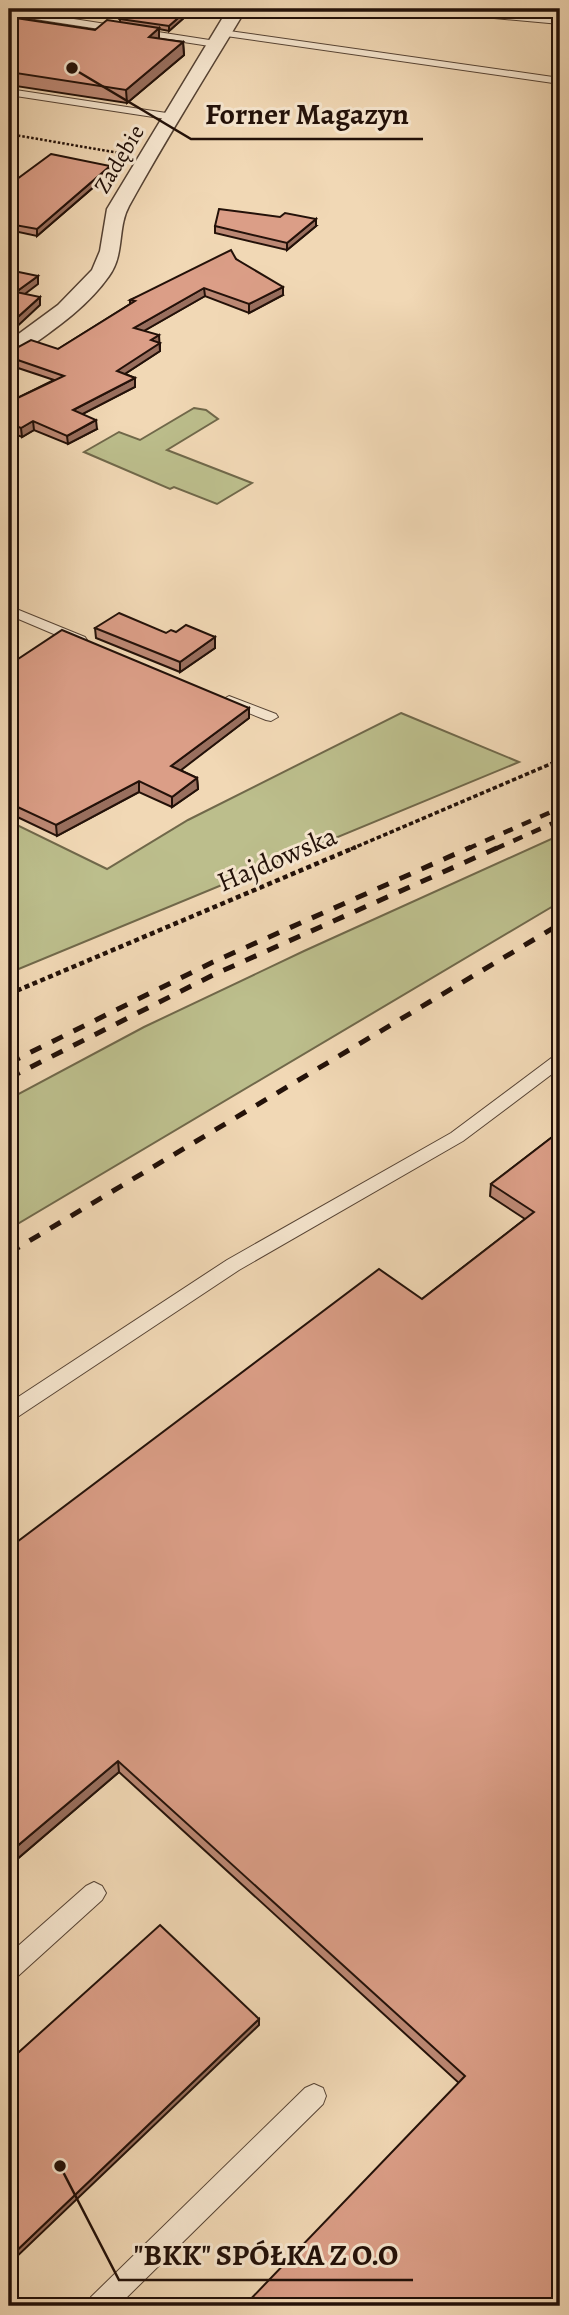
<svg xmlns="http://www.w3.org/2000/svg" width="569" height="2315" font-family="Alegreya,serif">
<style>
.green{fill:#bcbe8c;stroke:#70684a;stroke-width:2}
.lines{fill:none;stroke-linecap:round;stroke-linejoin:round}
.service-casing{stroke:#564334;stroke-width:2}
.minor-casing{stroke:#564334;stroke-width:3}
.path-far2{stroke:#231109;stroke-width:2.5;stroke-dasharray:2.5 2;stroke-linecap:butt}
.path-far1{stroke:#231109;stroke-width:3.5;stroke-dasharray:4.5 2.5;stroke-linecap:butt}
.path{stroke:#231109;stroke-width:4.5;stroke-dasharray:5 3.5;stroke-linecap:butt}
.service{fill:#f6e6cf;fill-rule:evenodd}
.minor{fill:#f6e6cf;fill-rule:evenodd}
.rail-far1{stroke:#231109;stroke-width:4.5;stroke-dasharray:10 10;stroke-linecap:butt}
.rail{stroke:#231109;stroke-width:5;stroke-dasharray:12 12;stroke-linecap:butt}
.wall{fill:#bc8874;stroke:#231109;stroke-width:2}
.shaded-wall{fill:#996f5e;stroke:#231109;stroke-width:2}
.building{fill:#db9e87;stroke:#231109;stroke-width:2}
.labels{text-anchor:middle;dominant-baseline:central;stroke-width:6;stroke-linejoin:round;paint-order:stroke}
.far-street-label{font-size:23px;fill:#231109;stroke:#f6e6cf}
.street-label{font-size:28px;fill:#231109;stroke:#f6e6cf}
.leader{fill:none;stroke:#231109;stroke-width:2.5}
.callout-dot{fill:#231109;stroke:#f6e6cf;stroke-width:2.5}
.callout-label{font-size:30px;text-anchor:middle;font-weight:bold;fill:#231109;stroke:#f6e6cf;stroke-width:6;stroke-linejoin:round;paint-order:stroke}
</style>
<rect width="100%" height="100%" fill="#f1d8b5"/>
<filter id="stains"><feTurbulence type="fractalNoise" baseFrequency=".00286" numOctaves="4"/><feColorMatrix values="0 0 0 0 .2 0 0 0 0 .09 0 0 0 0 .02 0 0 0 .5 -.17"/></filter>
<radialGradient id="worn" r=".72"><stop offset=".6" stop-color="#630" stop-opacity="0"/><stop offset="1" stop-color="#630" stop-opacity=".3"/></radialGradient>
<path class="green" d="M194,408L206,410L218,419L167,450L252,483L217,504L174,487L170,489L84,452L119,432L140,440Z
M401,713L519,762L9,973V821L107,869L188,820Z
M560,835V902L9,1229V1099L144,1027L304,951Z"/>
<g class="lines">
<defs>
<path id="service" d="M9,9L216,41L221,44L216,47L9,15Z
M426,9H456L560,18V24L430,12Z
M222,30L560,78V84L219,35L217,33Z
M9,89L173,114L178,117L173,120L9,95Z
M9,606L85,637L87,640L85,643H75L9,615Z
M229,696L276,714L278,717L271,721L266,720L224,703L222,700Z
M560,1054V1068L463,1141L239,1270L16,1418L9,1420V1403L227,1260L451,1133L554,1056Z
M94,1882L102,1886L106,1893L102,1900L17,1977L9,1980V1954L86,1886Z
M314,2084L323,2088L326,2096L323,2104L118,2306H87L91,2297L305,2088Z"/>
<path id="minor" d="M228,9H246C207,74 166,139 129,206C117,228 125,254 109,276C85,310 50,332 17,356L9,358V341L58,305L92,270L100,251L107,209Z"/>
</defs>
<use href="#service" class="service-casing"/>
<use href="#minor" class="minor-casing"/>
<path class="path-far2" d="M9,134L125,154"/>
<path class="path-far1" d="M351,849L560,760"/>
<path class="path" d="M9,994L356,847"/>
<use href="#service" class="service"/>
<use href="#minor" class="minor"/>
<path class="rail-far1" d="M467,849L560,808
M495,849L560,820"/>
<path class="rail" d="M9,1063L213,962L471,847
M9,1078L213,975L499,847
M9,1253L560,924"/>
</g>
<path class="wall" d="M186,16L169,31L159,29V39L183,42L184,55L127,103L9,85V17L95,30L120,22V19Z
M110,166L111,172L37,236L9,230V185Z
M215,226H316L287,250L215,233Z
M236,259L283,295L249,313L205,296L144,331L160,343V351L125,374L135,378V387L82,414L97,429L68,444L34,430L22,437L12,433L9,434V402L54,380L9,365V352L58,349L130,304V300Z
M95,628L166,633L176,632L215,637V648L180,672L96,638Z
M9,665L249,708V718L180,770L197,778L198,789L172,807L139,792L57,836L9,813Z
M560,1131V2306L459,2083L119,1772L9,1866V1548L422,1299L525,1219L490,1196L491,1184Z"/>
<path class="shaded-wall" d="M186,11V16L169,31V26Z
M159,28V41L149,37Z
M183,42L184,55L127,103L126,90Z
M110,166L111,172L37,236V229Z
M316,219V226L287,250V243Z
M38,276V284L17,300L16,292Z
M283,287V295L249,313V304Z
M204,288L205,296L135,336L134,328Z
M40,297V305L9,334V325Z
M159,335L160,351L117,379V371L151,340Z
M135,378V387L73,419V410Z
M96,420L97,429L68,444L67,436Z
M33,421L34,430L22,437L21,428Z
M11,424L12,433L9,434V425Z
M215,637V648L180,672V662Z
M249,708V718L172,777L171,766Z
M197,778L198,789L172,807V797Z
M139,781V792L57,836L56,825Z
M118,1761L119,1772L9,1866V1853Z
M259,2019V2025L9,2264V2258Z"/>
<path class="building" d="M132,9H167L186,11L169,26L120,19Z
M9,17L95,30L107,20L159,28L149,37L183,42L126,90L9,72Z
M51,154L110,166L37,229L9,224V185Z
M219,209L280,217L285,213L316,219L287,243L215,226Z
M231,250L236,259L283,287L249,304L204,288L134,328L159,335L151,340L160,343L117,371L135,378L73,410L96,420L67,436L33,421L21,428L11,424L9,425V402L64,376L9,357V352L31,340L58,349L135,301L130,300Z
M9,270L38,276L16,292L40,297L9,325Z
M119,613L166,633L171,630L176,632L186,625L215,637L180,662L95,628Z
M62,630L249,708L171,766L197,778L172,797L139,781L56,825L9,803V665Z
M560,1131V2306H244L465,2076L118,1761L9,1853V1548L379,1269L422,1299L534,1212L491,1184Z
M160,1925L259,2019L9,2258V2061Z"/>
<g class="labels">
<g class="far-street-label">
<text transform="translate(119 159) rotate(-59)">Zadębie</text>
</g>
<g class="street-label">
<text transform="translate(277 859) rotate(-23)">Hajdowska</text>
</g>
</g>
<path class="leader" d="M72 68L191 139H423M60 2166L119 2280H413"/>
<g class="callout-dot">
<circle cx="72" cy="68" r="7"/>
<circle cx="60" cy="2166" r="7"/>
</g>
<g class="callout-label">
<text x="307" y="124">Forner Magazyn</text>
<text x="266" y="2265">"BKK" SPÓŁKA Z O.O</text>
</g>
<rect width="569" height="2315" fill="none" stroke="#f1d8b5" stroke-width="35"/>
<rect x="10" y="10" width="548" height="2294" fill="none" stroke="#231109" stroke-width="3.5"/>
<rect x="18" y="18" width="534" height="2280" fill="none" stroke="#231109" stroke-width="2"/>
<rect width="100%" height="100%" filter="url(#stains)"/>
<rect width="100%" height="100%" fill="url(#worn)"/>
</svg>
